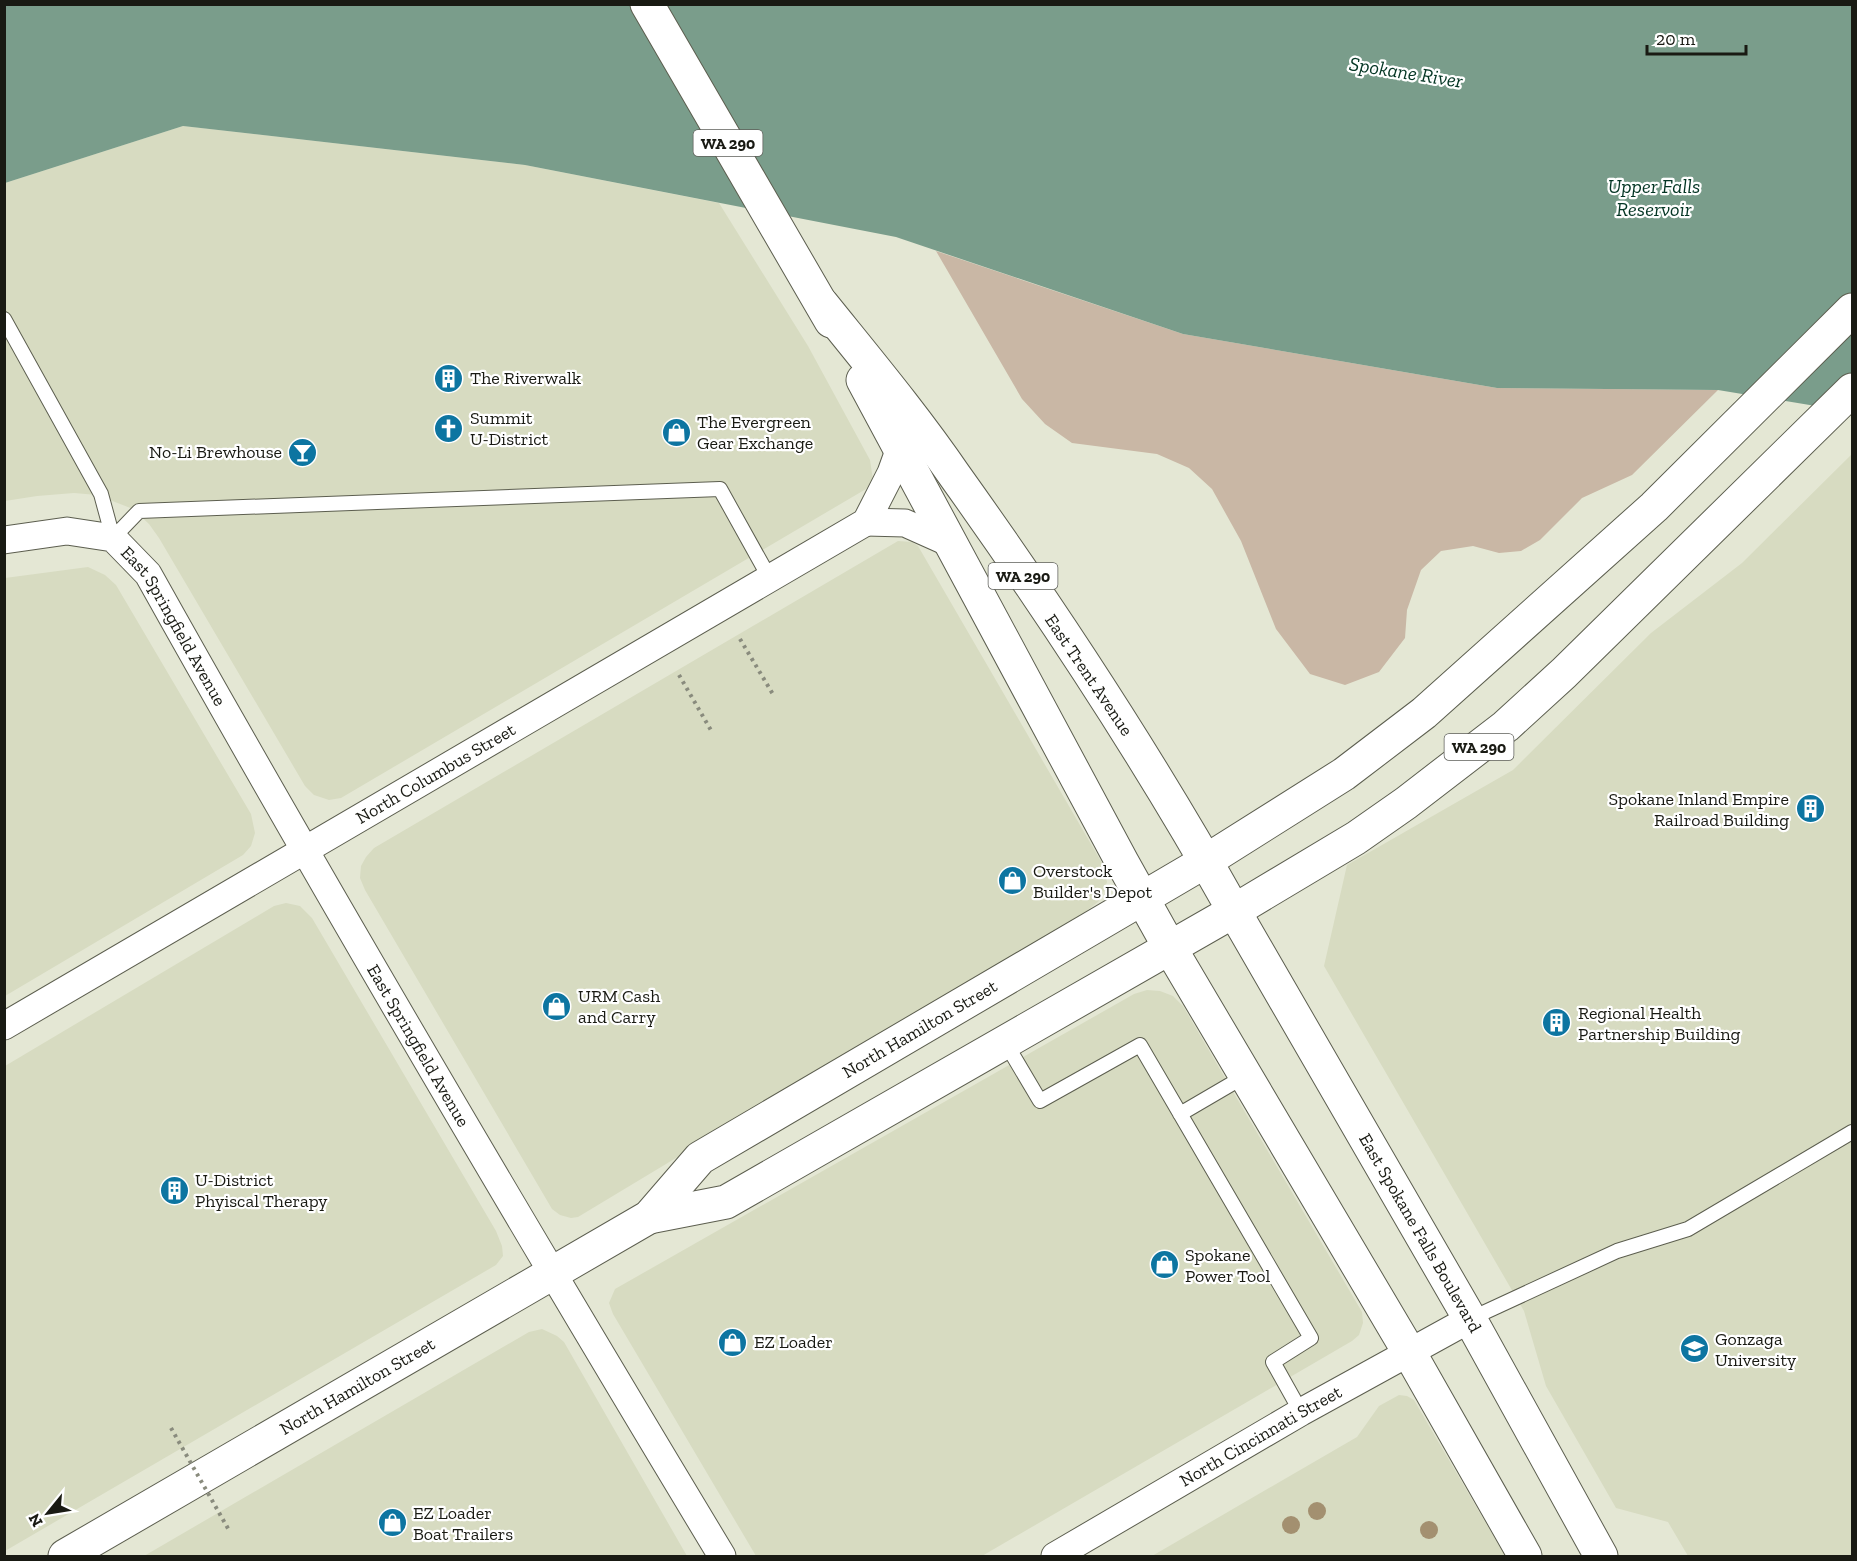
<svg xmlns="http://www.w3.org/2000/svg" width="1857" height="1561" font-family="'Zilla Slab',serif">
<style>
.built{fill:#d7dbc1}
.green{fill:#c9b7a5}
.water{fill:#7a9d8b}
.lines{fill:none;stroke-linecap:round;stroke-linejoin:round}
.lane-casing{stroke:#5c5e4f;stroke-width:16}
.street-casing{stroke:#5c5e4f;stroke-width:29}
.secondary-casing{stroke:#5c5e4f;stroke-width:35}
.primary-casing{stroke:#5c5e4f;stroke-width:35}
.highway-casing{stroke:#5c5e4f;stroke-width:35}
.path{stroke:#898b7d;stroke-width:4;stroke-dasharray:3 4.5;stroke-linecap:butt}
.lane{stroke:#fff;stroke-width:14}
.street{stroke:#fff;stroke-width:27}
.secondary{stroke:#fff;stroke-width:33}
.primary{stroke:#fff;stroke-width:33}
.highway{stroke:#fff;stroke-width:33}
.path-bridge{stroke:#898b7d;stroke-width:4;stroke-dasharray:3 4.5;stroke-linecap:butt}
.tree{fill:#a39070}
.labels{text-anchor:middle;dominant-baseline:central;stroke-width:4.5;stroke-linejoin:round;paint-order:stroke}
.shield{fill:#fff;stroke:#5e5f5a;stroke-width:1.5}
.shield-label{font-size:16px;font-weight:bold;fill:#191a13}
.poi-label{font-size:18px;fill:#191a13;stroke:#fff;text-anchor:start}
.street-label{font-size:18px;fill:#191a13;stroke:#fff}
.water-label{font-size:20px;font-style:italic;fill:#033523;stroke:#fff}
</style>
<rect width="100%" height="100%" fill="#e4e7d4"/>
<path class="built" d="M183,126L525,165L719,203L808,346L870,460L873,480L866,489L341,798L329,800L314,795L305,786L159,538L149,524L133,509L97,495L74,493L37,496L5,501V183Z
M1852,454V1556H1688L1668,1522L1616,1508L1546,1386L1524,1311L1324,966L1347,865L1513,770L1651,633L1742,563Z
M898,541L912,542L918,546L1102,863L1107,882L1104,891L1098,902L1085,912L578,1217L571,1218L560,1215L552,1209L365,890L360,878L361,866L366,857L374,848Z
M88,567L105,575L116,585L251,814L255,833L251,846L243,855L5,996V578Z
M286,903L300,906L312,918L496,1231L502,1246L503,1256L496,1265L5,1551V1066L274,906Z
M1147,990L1160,991L1173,996L1183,1006L1362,1312L1363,1323L1359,1335L1352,1341L982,1556H756L613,1314L609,1303L615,1289L1134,994Z
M542,1329L557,1336L564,1342L687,1556H144L529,1332Z
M1399,1395L1407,1396L1414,1400L1505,1556H1152L1357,1437L1379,1406Z"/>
<path class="green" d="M936,251L1183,334L1497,388L1718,390L1632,475L1582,498L1540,540L1521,551L1499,553L1473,546L1441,551L1421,570L1407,610L1405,638L1379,672L1345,685L1310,674L1276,629L1241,541L1212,489L1189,468L1157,454L1072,443L1045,424L1022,399Z"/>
<path class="water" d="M5,5H1852V412L1718,390L1497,388L1183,334L896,237L525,165L183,126L5,183Z"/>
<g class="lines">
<defs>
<path id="lane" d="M4,319L101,494L113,538
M113,538L139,511L720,489L769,577
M1005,1042L1040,1101L1140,1045L1311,1338L1273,1362L1301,1412
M1180,1114L1245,1076
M1470,1319L1617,1251L1688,1229L1852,1132"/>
<g id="street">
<path d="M866,522L905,523L952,544"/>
<path id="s1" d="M4,540L67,531L113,538L148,574C333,905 526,1231 722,1556"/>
<path id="s2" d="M4,1026L866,522L891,473L900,448"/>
<path id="s3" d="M1055,1556L1301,1412L1470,1319"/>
</g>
<g id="secondary">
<path id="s4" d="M1234,911L1470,1319L1601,1556"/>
<path d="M1170,948L1409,1352L1525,1556"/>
</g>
<g id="primary">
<path d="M647,4L831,321"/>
<path d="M863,380L1122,862L1170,948"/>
<path d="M649,1217L726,1202L1234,911C1150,761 1055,616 955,476C914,416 867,360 822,304"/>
<path id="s5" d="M65,1556L649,1217L700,1158L1206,861"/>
</g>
<path id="highway" d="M1206,861L1344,774L1424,713L1654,507L1852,310
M1234,911L1356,838L1406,803L1506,726L1564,673L1852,390"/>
</defs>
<use href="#lane" class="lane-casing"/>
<use href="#street" class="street-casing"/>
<use href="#secondary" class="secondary-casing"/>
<use href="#primary" class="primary-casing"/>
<use href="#highway" class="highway-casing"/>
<path class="path" d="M740,639L774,696
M679,675L712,732"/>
<use href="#lane" class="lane"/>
<use href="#street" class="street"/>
<use href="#secondary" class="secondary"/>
<use href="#primary" class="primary"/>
<use href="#highway" class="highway"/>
<path class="path-bridge" d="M171,1428L230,1532"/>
</g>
<g class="tree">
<circle cx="1317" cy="1511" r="9"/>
<circle cx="1291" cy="1525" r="9"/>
<circle cx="1429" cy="1530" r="9"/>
</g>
<defs>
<symbol id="building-disc" viewBox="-11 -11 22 22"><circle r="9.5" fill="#0d75a1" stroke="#fff"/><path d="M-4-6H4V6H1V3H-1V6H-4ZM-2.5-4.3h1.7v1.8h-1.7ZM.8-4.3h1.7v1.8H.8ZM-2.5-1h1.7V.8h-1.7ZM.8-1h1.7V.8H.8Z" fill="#fff"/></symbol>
<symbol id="church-disc" viewBox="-11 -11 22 22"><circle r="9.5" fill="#0d75a1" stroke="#fff"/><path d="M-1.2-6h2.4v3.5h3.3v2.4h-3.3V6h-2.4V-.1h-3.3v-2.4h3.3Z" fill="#fff"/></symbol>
<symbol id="shop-disc" viewBox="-11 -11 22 22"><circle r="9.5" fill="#0d75a1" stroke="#fff"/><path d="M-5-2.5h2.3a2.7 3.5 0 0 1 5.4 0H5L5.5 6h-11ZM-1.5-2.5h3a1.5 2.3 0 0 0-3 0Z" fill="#fff"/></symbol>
<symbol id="bar-disc" viewBox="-11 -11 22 22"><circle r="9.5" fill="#0d75a1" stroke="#fff"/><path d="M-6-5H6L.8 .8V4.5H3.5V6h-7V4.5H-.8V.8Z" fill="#fff"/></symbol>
<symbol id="university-disc" viewBox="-11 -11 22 22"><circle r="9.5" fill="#0d75a1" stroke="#fff"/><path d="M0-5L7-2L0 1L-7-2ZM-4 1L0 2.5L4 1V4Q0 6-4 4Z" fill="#fff"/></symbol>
</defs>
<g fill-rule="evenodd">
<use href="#building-disc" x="432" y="362" width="33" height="33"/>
<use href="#church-disc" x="432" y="412" width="33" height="33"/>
<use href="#shop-disc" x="660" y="416" width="33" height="33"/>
<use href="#bar-disc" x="286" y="436" width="33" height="33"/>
<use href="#building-disc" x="1794" y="792" width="33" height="33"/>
<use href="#shop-disc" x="996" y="864" width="33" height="33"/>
<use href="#shop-disc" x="540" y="990" width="33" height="33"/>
<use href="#building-disc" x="1540" y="1006" width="33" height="33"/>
<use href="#building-disc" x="158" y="1174" width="33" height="33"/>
<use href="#shop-disc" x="1148" y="1248" width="33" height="33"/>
<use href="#shop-disc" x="716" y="1326" width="33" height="33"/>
<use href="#university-disc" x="1678" y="1332" width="33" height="33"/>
<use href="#shop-disc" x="376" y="1506" width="33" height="33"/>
</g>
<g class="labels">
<g class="shield">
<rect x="693.5" y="130" width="69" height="26" rx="4.5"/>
<rect x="988.5" y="563" width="69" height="26" rx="4.5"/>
<rect x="1444.5" y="734" width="69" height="26" rx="4.5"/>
</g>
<g class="shield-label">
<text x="728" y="143">WA 290</text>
<text x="1023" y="576">WA 290</text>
<text x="1479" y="747">WA 290</text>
</g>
<g class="poi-label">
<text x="470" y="378">The Riverwalk</text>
<text x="470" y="418">Summit<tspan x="470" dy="21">U-District</tspan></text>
<text x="697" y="422">The Evergreen<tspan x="697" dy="21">Gear Exchange</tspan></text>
<text x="282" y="452" text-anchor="end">No-Li Brewhouse</text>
<text x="1789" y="799" text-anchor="end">Spokane Inland Empire<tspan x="1789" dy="21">Railroad Building</tspan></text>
<text x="1033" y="871">Overstock<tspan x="1033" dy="21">Builder's Depot</tspan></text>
<text x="578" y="996">URM Cash<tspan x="578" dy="21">and Carry</tspan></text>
<text x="1578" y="1013">Regional Health<tspan x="1578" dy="21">Partnership Building</tspan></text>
<text x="195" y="1180">U-District<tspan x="195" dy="21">Phyiscal Therapy</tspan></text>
<text x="1185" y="1255">Spokane<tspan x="1185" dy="21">Power Tool</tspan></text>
<text x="1715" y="1339">Gonzaga<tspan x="1715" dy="21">University</tspan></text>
<text x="754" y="1342">EZ Loader</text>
<text x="413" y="1513">EZ Loader<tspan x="413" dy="21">Boat Trailers</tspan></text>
</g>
<g class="street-label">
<text stroke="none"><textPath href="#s1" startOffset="218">East Springfield Avenue</textPath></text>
<text transform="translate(1089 675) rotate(56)">East Trent Avenue</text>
<text stroke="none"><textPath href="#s2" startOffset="500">North Columbus Street</textPath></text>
<text stroke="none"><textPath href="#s5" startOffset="1008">North Hamilton Street</textPath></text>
<text stroke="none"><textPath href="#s1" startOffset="704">East Springfield Avenue</textPath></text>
<text stroke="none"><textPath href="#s4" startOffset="372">East Spokane Falls Boulevard</textPath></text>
<text stroke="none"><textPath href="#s5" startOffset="338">North Hamilton Street</textPath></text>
<text stroke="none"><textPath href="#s3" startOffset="238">North Cincinnati Street</textPath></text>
</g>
<g class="water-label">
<text transform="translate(1406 72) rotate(9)">Spokane River</text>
<text x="1654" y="186">Upper Falls<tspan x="1654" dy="23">Reservoir</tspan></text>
</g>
</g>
<rect width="1857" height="1561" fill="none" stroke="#191a13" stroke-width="12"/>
<g transform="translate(48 1513) rotate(240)" stroke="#ffffff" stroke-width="4.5" paint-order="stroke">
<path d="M0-4.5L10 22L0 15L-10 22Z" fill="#191a13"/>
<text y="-9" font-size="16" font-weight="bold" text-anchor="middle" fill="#191a13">N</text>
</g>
<path d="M1647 45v9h99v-9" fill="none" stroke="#191a13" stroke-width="3"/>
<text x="1656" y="45" font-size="18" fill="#191a13" stroke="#ffffff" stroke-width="4.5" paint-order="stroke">20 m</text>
</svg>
